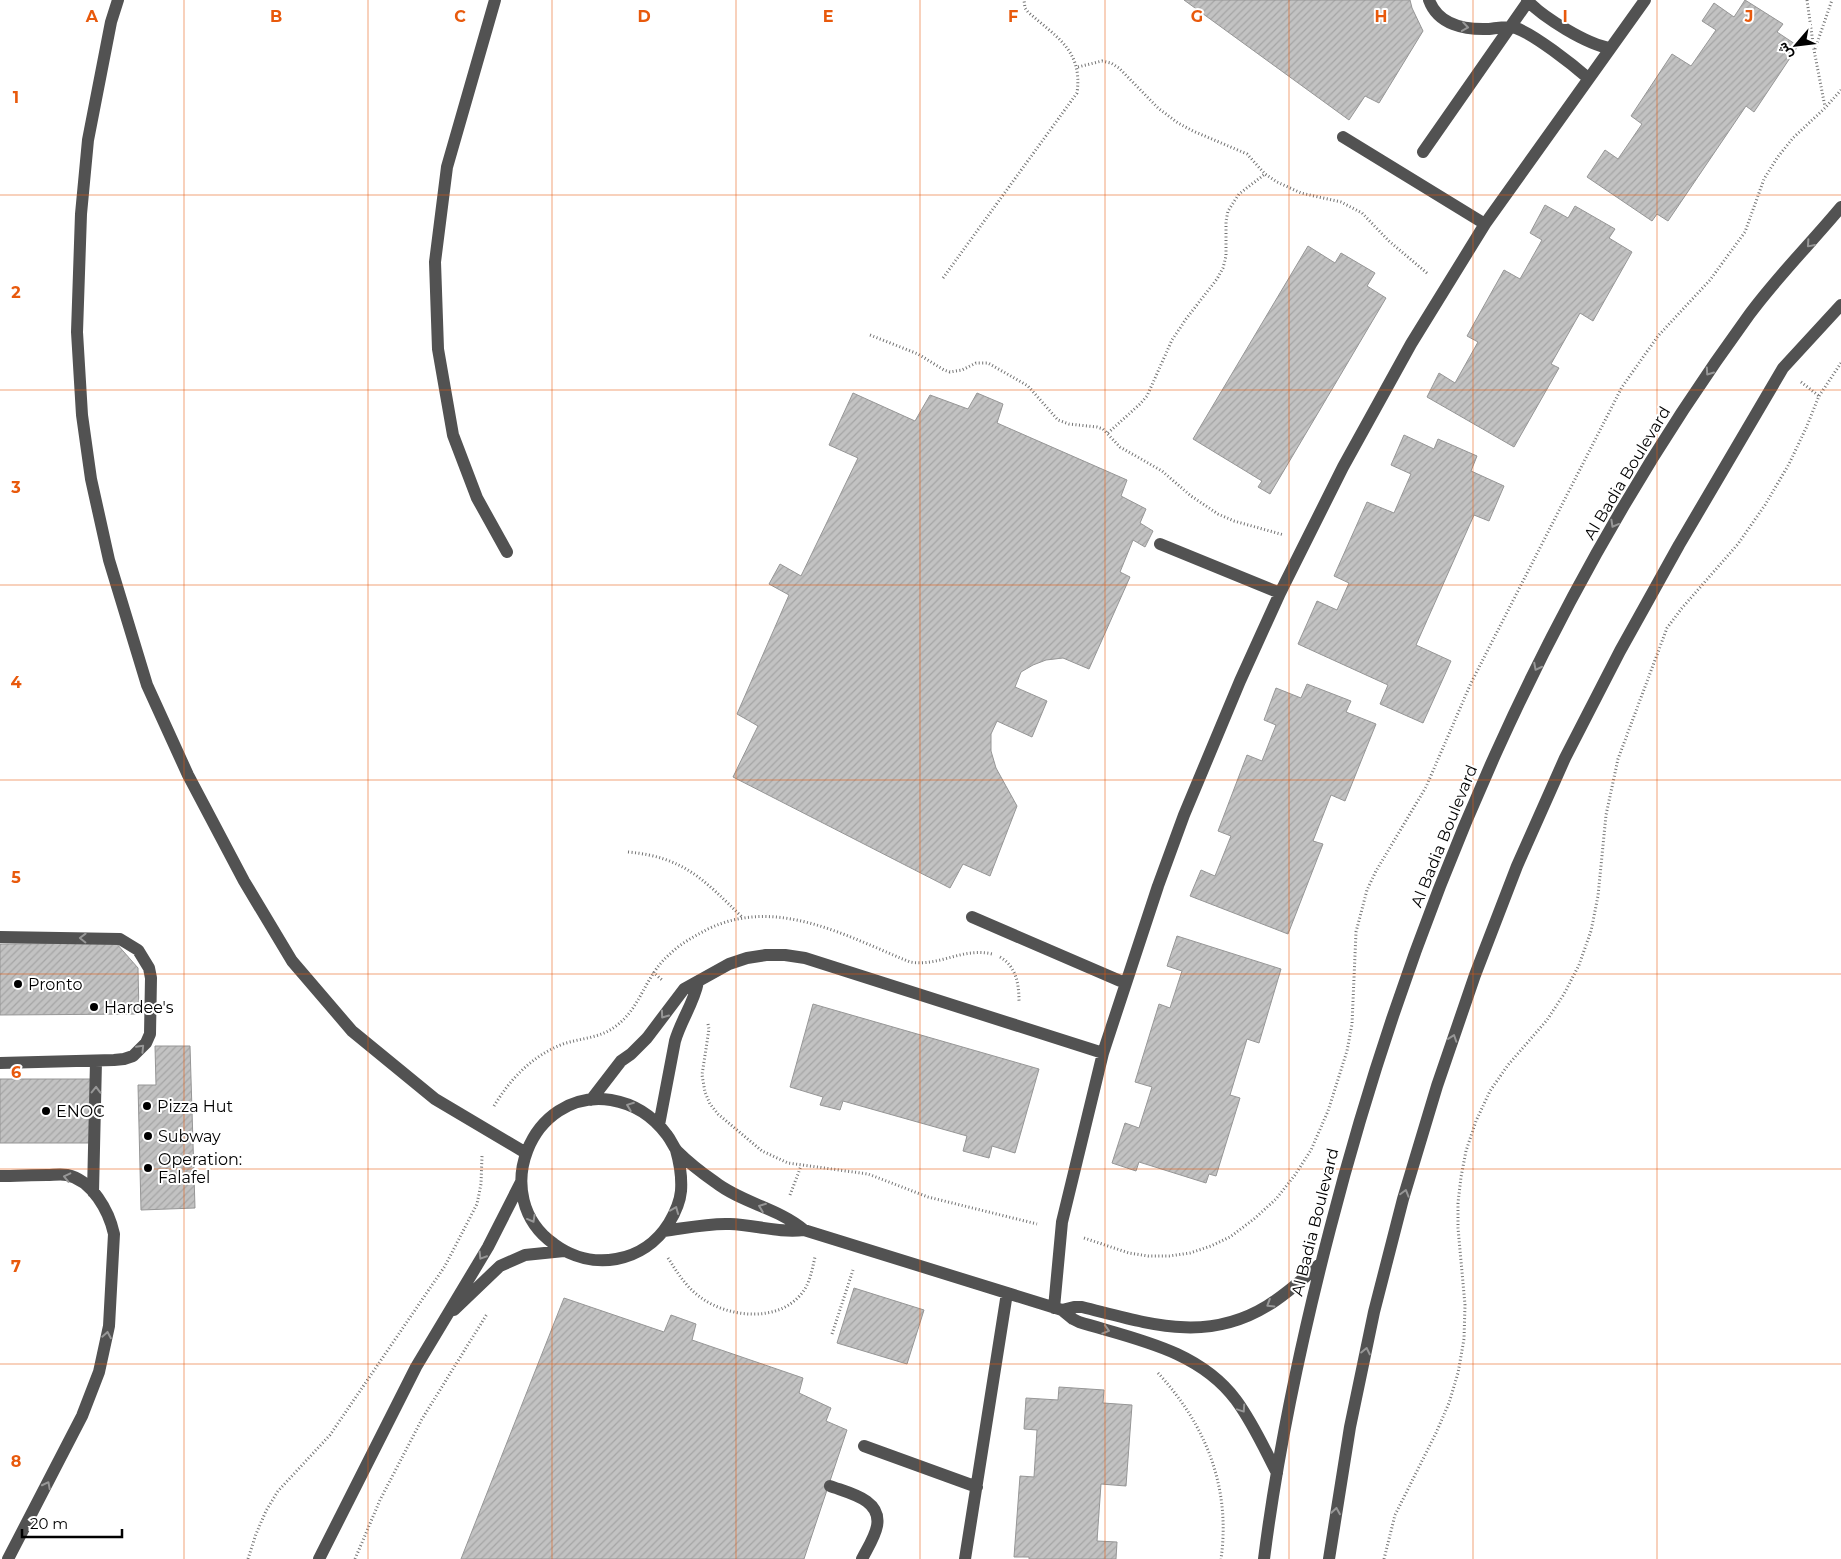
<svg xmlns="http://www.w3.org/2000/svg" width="1841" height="1559" font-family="Montserrat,Vazirmatn,sans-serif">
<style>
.building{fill:url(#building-hatch);stroke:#969696}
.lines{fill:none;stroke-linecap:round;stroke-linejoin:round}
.path{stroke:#747474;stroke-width:3;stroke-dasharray:1 2.5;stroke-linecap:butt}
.minor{stroke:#525252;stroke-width:12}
.oneway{stroke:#979797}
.grid{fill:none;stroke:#e8590c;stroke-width:1;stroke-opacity:0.55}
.poi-dot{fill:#000;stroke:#fff;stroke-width:2}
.labels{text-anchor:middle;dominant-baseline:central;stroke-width:4;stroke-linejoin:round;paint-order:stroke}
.street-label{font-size:16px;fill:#000;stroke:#fff}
.poi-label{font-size:16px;fill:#000;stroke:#fff;text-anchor:start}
.grid-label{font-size:16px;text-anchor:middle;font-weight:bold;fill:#e8590c;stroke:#fff;stroke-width:4;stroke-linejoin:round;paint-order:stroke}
</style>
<defs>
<pattern id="building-hatch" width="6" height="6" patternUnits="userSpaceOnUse" patternTransform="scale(1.25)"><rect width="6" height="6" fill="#c2c2c2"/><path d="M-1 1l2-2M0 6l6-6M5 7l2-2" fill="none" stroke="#a5a5a5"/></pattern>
</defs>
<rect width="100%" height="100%" fill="#fff"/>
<path class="building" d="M1184,0H1410L1412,8L1423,31L1379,103L1365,96L1349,120Z
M1745,0L1783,24L1777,32L1798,46L1754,112L1746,106L1668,221L1657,214L1652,221L1587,177L1605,150L1618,159L1642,124L1631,116L1672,54L1691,66L1716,30L1702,21L1714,3L1734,17Z
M1545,205L1568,218L1575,206L1615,229L1609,238L1632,252L1593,321L1580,313L1551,364L1559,368L1514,447L1427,397L1439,373L1455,383L1478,342L1467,336L1504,270L1520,279L1542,240L1530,233Z
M1308,246L1335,263L1341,253L1375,273L1367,286L1386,298L1270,494L1258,487L1262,481L1193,439Z
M853,393L915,421L930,395L968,409L977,393L1003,404L997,423L1127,480L1121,496L1146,509L1140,523L1153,531L1145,547L1133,540L1120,572L1130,577L1089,669L1063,658L1046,660L1033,665L1021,672L1015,687L1047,701L1032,737L997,721L991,734V751L996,768L1017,806L990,876L963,864L950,888L733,777L758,726L737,714L789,595L769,584L780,564L801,576L858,458L829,445Z
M1404,435L1434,449L1438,439L1477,456L1471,471L1504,486L1489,521L1474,515L1416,645L1451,661L1423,723L1380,704L1388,685L1298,644L1317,601L1337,610L1349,583L1334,576L1367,502L1394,513L1411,474L1391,465Z
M1307,684L1351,701L1346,712L1376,724L1345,801L1331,795L1313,841L1323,844L1288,934L1190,896L1201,870L1215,876L1231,836L1218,831L1247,755L1262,761L1276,725L1264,720L1276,688L1301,698Z
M1177,936L1281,969L1259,1043L1247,1039L1230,1095L1240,1098L1216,1176L1209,1174L1206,1183L1139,1162L1136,1171L1112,1163L1125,1123L1139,1128L1152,1087L1135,1082L1159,1004L1170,1008L1182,971L1167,966Z
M116,943L138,968L139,1014L0,1015V944Z
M813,1004L1039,1069L1015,1153L992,1146L989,1158L963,1151L967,1136L843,1101L840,1110L820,1105L823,1097L790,1087Z
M155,1046H190L195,1208L141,1210L138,1085H156Z
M0,1079H92V1143H0Z
M854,1288L924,1310L907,1364L837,1343Z
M564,1298L664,1332L671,1315L696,1324L692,1340L803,1378L799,1393L831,1408L826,1421L847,1430L804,1559H461Z
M1059,1387L1104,1390L1103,1403L1132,1405L1126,1486L1101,1484L1097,1541L1117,1542L1116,1559H1029V1557H1014L1020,1476L1034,1477L1037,1430L1024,1429L1026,1398L1058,1400Z"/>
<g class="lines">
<path class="path" d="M1807,0L1814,50L1825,107
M1815,49L1832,0
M1078,67L1102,61L1111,63L1119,68L1158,108L1178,123L1193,131L1247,154L1265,174L1277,182L1301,193L1341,202L1362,213L1389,241L1428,274
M943,278L1077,93C1083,50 1056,37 1028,12L1025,8L1024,0
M870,335L918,354L944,370L950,372L962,370L976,363H988L1028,386L1058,420L1069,424L1097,427L1103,429L1120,447L1162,471L1191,496L1218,514L1234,521L1284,535
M1801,382L1819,396
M1108,433L1140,404L1147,396L1172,340L1186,319L1217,279L1223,268L1226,256V221L1228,211L1239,194L1265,174
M628,852C684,857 704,880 742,917
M1000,957C1016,966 1019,984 1019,1001
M653,972L662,980
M708,1024L709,1029L702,1075L705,1092L710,1104L718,1114L762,1151L788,1163L868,1174L928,1197L1037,1224
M494,1106C511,1078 532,1056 563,1044C581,1038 601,1038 616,1026C635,1012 641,992 653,974C657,967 664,959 670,954C681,943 695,936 708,929C777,896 846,936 910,962C939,967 963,947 992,954
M790,1195L801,1166
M1084,1238L1129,1253L1148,1256H1169L1190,1253L1211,1246L1230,1237L1254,1219L1276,1199L1295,1175L1311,1150L1328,1111L1347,1051L1352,1024L1356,932L1367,890L1376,871L1426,787L1471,683L1622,387L1658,336L1710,280L1745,232L1764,179L1777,158L1793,138L1825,108L1841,90
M668,1258C677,1272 686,1287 700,1297C728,1318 779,1323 802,1293C810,1283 812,1270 815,1257
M832,1334L853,1270
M1158,1373C1206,1425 1231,1488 1221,1559
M248,1559L256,1534L266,1511L278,1491L330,1435L445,1266L477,1204L481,1184L482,1156
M355,1559L380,1500L422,1419L487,1314
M1384,1559L1395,1515L1436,1433L1449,1403L1458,1373L1464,1339L1465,1305L1458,1228V1203L1461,1177L1466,1151L1476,1121L1490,1091L1508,1065L1547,1020L1564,994L1579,965L1591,931L1598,896L1606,815L1618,759L1667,628L1682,608L1738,544L1765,505L1789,464L1807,426L1819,396L1841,363"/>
<path class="minor" d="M118,0L111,22L88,140L81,214L77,332L82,415L91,479L109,560L147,685L188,775L244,881L292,961L352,1031L435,1099L526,1153
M495,0L447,167L435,262L438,349L453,435L477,498L507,552
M1429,0C1438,25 1465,30 1489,29C1498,28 1507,26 1516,28C1535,35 1572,64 1588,78
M1527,0C1542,17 1588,45 1610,48
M1343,137L1485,224
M1423,152L1529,0
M1160,544L1280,593
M972,917L1125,983
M0,937L120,939L138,950L149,968L151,978L150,1034L146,1043L133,1056L124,1059L114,1060L0,1063
M591,1100L621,1061L631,1054L647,1038L684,989L729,964L747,958L766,955H785L805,958L1103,1053
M659,1125L675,1041C681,1020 694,1003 698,982
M676,1150C680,1164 682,1177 681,1191C680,1202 675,1213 669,1223C644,1263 592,1272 554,1244C488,1198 530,1088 611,1100C635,1104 653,1116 667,1135C671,1140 673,1146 677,1151C688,1162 702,1173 715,1182C742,1203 778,1208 804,1230
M0,1176C16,1176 32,1175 47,1175C53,1175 61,1174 67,1175C92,1180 109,1211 114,1234L109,1326L99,1372L82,1416L8,1559
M93,1192L96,1061
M664,1231C686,1228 708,1223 730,1224C755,1225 779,1233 804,1230L1062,1310L1073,1319L1079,1322C1135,1339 1199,1350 1236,1400C1253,1423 1264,1448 1277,1473
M1054,1308L1062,1222L1103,1053L1158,886L1184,815L1240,681L1280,593L1343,467L1411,344L1485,224L1645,0
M454,1310L500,1266L525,1255L564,1251
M1062,1310L1074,1307H1082C1147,1323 1205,1344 1267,1306C1287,1294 1304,1278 1321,1263
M864,1446L977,1487
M830,1486C848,1493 882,1499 877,1526C875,1537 867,1549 862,1559
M319,1559L416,1367L488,1247L521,1182
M965,1559L1007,1293
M1264,1559C1278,1448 1302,1337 1330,1229C1414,903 1550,588 1749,315C1777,277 1811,243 1841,207
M1329,1559L1350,1427L1374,1312L1403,1199L1437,1086L1475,975L1517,866L1565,758L1620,651L1679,545L1783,368L1841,305"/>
</g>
<defs><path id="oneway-chevron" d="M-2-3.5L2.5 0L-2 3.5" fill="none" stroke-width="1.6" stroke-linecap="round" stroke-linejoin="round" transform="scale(1.25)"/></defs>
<g class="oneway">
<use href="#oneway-chevron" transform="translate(1465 27) rotate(8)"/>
<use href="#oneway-chevron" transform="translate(1810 244) rotate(131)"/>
<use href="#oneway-chevron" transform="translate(1709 372) rotate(125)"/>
<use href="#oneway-chevron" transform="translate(1614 524) rotate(119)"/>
<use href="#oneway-chevron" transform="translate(1537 667) rotate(117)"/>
<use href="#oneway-chevron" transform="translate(83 938) rotate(-179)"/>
<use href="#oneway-chevron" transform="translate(664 1015) rotate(126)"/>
<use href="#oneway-chevron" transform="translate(1453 1038) rotate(-71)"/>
<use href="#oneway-chevron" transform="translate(141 1048) rotate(-46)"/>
<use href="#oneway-chevron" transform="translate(96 1090) rotate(-89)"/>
<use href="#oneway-chevron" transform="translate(630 1106) rotate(-159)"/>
<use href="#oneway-chevron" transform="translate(67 1177) rotate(-167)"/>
<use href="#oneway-chevron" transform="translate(1405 1193) rotate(-74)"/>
<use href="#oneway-chevron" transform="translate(762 1207) rotate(-159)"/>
<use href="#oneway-chevron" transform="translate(675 1210) rotate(-68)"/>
<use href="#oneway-chevron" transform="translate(532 1219) rotate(61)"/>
<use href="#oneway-chevron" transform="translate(482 1256) rotate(122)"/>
<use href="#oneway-chevron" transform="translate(1270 1304) rotate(148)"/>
<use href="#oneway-chevron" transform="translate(1106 1330) rotate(17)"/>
<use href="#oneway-chevron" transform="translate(107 1335) rotate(-80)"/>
<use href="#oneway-chevron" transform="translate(1366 1351) rotate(-78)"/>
<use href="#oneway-chevron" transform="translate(1242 1409) rotate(56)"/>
<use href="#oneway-chevron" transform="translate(47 1485) rotate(-63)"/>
<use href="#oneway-chevron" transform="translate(1336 1511) rotate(-81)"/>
</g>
<path class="grid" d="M184,0V1559M368,0V1559M552,0V1559M736,0V1559M920,0V1559M1105,0V1559M1289,0V1559M1473,0V1559M1657,0V1559M0,195H1841M0,390H1841M0,585H1841M0,780H1841M0,974H1841M0,1169H1841M0,1364H1841"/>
<g class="poi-dot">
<circle cx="18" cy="984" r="5"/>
<circle cx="94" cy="1007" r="5"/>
<circle cx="147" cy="1106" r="5"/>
<circle cx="46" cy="1111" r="5"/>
<circle cx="148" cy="1136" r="5"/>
<circle cx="148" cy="1168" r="5"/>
</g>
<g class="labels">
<g class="street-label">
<text transform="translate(1627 473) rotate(-59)">Al Badia Boulevard</text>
<text transform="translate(1444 836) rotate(-68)">Al Badia Boulevard</text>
<text transform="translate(1315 1222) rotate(-76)">Al Badia Boulevard</text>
</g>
<g class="poi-label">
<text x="28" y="984">Pronto</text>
<text x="104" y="1007">Hardee's</text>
<text x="157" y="1106">Pizza Hut</text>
<text x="56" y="1111">ENOC</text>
<text x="158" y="1136">Subway</text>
<text x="158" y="1159">Operation:<tspan x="158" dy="18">Falafel</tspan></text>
</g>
</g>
<g class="grid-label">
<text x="92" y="22">A</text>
<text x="276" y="22">B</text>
<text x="460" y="22">C</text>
<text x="644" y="22">D</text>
<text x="828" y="22">E</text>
<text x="1013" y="22">F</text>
<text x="1197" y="22">G</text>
<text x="1381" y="22">H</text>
<text x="1565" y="22">I</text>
<text x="1749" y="22">J</text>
<text x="16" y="103">1</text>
<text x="16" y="298">2</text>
<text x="16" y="493">3</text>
<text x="16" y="688">4</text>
<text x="16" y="883">5</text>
<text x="16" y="1078">6</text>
<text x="16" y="1272">7</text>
<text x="16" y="1467">8</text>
</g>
<g transform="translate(1796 45) rotate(242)" stroke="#ffffff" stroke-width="4" paint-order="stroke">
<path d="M0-4L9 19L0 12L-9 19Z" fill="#000000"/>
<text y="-8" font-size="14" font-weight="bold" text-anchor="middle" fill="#000000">ش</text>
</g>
<path d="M22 1529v8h100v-8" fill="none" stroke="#000000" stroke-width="2.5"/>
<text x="30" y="1529" font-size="15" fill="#000000" stroke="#ffffff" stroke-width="4" paint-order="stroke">20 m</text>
</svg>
